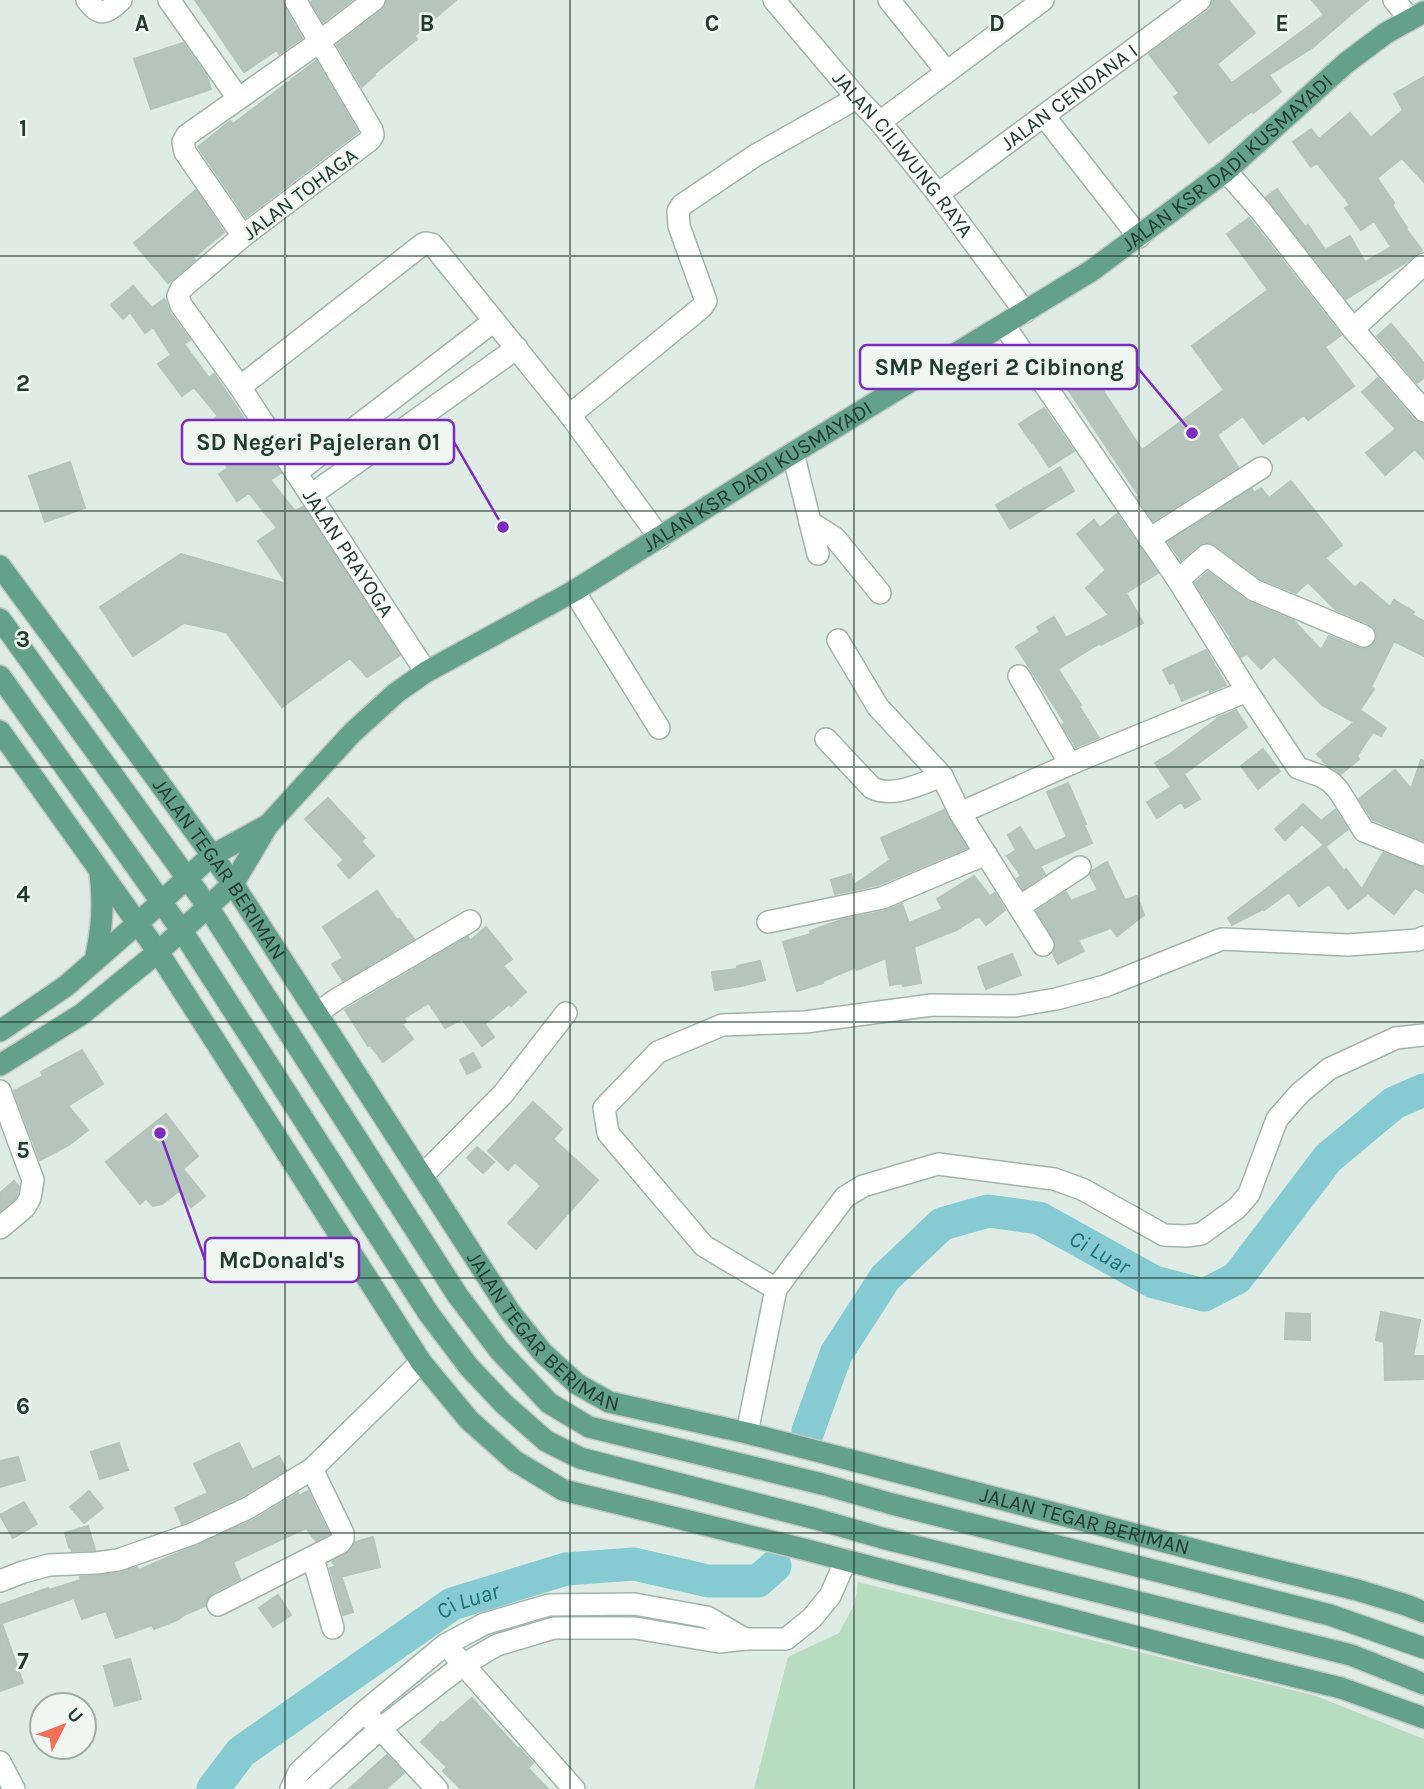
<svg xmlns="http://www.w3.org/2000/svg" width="1424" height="1789" font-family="Karla,sans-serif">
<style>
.green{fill:#b8dcbf}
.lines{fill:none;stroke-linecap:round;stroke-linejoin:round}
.river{stroke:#86cbd1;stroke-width:33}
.building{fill:#b5c5bd;stroke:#b2c4bb;stroke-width:2}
.minor-casing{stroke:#a2b3ab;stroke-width:24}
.major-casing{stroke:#c1c8c5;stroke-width:24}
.minor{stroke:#fff;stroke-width:21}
.major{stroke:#63a18c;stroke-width:21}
.grid{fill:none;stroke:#203b31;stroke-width:2;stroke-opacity:0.55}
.labels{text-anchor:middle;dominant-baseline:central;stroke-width:5;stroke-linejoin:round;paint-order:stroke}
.street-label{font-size:21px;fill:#203b31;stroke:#f0f7f3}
.water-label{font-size:23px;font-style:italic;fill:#1a6f77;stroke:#f0f7f3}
.grid-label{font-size:23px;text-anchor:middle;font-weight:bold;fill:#203b31;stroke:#f0f7f3;stroke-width:5;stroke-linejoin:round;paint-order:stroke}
.leader{fill:none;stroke:#7b2cbf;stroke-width:2.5}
.callout-dot{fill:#7b2cbf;stroke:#f0f7f3;stroke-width:2.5}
.callout{fill:#f0f7f3;stroke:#7b2cbf;stroke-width:2.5}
.callout-label{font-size:23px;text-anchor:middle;font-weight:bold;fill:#203b31}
</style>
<rect width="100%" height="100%" fill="#dfebe5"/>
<path class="green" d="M858,1582L1316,1696L1424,1739V1789H754L788,1657L839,1633L855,1603Z"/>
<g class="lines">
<g class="river">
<path id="s1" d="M808,1431L836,1354L885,1278L942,1224L988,1211L1039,1218L1154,1282L1204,1295L1237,1278L1328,1158L1394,1103L1424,1090"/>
<path id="s2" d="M213,1789L241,1752L452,1604L566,1569L634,1564L708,1581H758L775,1566"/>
</g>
</g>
<path class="building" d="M195,0H282L284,7L302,38L279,54L277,50L244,72Z
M314,0H352L323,22L311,2Z
M387,0H456L414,36L417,39L374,74L375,75L362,87L337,45L382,10L386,6Z
M1213,0H1228L1255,33L1217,64L1232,83L1324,15L1312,0H1368L1312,48L1269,75L1281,92L1253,113L1252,111L1209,143L1174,97L1179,93L1149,54L1208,11L1212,6Z
M183,43L207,77L211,89L151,109L134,59Z
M316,61L358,132L246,217L198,147L230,121L233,124Z
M1424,77V182L1402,158L1377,178L1394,203L1392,205L1407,228L1406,229L1422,250L1405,263L1346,299L1266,197L1277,189L1305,227L1308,225L1325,250L1350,236L1365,262L1391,247L1374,221L1361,230L1345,208L1350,205L1317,163L1311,167L1293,142L1311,129L1319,139L1350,113L1371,138L1403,110L1394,94Z
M196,190L224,232L193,258L195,260L168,283L134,243Z
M1249,218L1341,335L1325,347L1354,386L1308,420L1304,415L1263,444L1243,416L1217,435L1238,467L1153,521L1137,497L1139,496L1049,361L1073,345L1142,450L1224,390L1192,346L1268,290L1227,234Z
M133,286L152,308L164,299L166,302L170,313L190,340L184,344L209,378L214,374L281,473L270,480L295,511L303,507L400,655L367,677L350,658L282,707L226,632L184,623L133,656L100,607L181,554L287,584L258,541L277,528L249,493L237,501L219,474L228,468L199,431L218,416L194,387L182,396L158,364L171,355L153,327L145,333L130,312L123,319L111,305Z
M1391,324L1424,363V378L1417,383L1377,336Z
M1378,378L1414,420L1419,423L1424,424V459L1415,449L1385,475L1366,453L1396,429L1362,392Z
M1044,408L1074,451L1049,467L1033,442L1032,443L1019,424Z
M70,462L85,508L45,522L29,476Z
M1060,467L1074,491L1010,529L996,505Z
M1291,481L1342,545L1325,558L1355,588L1361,582L1390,607L1394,600L1414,612L1412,615L1424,621V656L1394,641L1371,687L1374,689L1360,710L1386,728L1381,736L1373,732L1357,756L1359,759L1341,774L1325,763L1317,754L1354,722L1322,705L1274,656L1261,669L1247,654L1241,657L1230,638L1231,637L1224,628L1195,583L1208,572L1249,602L1294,621L1321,650L1329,636L1359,648L1366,649L1372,646L1376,642L1377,635L1375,629L1369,624L1336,610L1308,582L1296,593L1261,579L1210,542H1204L1199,545L1181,560L1168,542L1252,489L1254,493L1261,488L1269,498Z
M1117,514L1158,573L1126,593L1143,623L1101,645L1100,643L1058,669L1081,705L1079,706L1099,738L1076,747L1062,725L1065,723L1016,647L1040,632L1037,627L1054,617L1066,638L1109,615L1086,588L1106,570L1077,534L1094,520L1100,528Z
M1206,650L1226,685L1210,692L1209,689L1182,701L1174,682L1170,684L1163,670Z
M1236,710L1247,727L1184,774L1200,799L1185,808L1181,802L1157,818L1147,802L1171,787L1155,763L1170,754L1217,719V718Z
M1263,749L1280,771L1258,789L1241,766Z
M1421,760L1424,761V841L1373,820L1359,799L1395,770L1411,789Z
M1068,783L1086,824L1084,825L1092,843L1040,866L1045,874L1023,889L1017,879L1021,876L1007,856L1016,850L1008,835L1020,827L1035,851L1067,837L1047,792Z
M328,798L365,838L361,841L374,856L349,878L338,865L344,860L305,819Z
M1303,804L1321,821L1335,810L1348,829L1326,846L1324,845L1344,871L1346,869L1366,895L1348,909L1329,884L1299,906L1289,892L1264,910L1263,909L1232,925L1228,918L1324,845L1302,824L1285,840L1275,829Z
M944,810L967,848L878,885L835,894L831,880L851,874L854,885L890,860L881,838Z
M1383,853L1424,868V893L1415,888L1394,914L1362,889Z
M1107,862L1125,900L1137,896L1144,915L1117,936L1111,928L1078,940L1084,951L1058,964L1053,954L1056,945L1054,939L1037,911L1066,892L1071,901L1098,890L1090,875L1092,871Z
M974,876L990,896L995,893L1005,910L986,925L979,916L956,930L914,947L921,983L903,986L902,983L890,985L886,958L857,970L856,967L823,981V983L797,991L783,942L811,934L810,931L841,920L885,911L902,904L909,923L943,909L937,899Z
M377,891L397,920L399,919L414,939L343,981L332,964L343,958L323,927Z
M486,927L512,959L503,966L526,992L511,1006L509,1004L485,1024L494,1037L482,1046L462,1019L445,1028L429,1003L404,1018L406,1022L402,1024L413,1039L383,1062L370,1045L368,1046L345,1010L468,937L470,941Z
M1012,954L1021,975L986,989L978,967Z
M760,961L765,980L741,986L715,990L712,972L737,969V966Z
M82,1050L103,1084L68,1106L88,1130L69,1145L40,1160L14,1091L43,1076L41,1072Z
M473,1053L481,1067L467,1074L460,1060Z
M533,1102L562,1129L553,1139L598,1180L536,1249L508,1223L541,1186L515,1162L508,1170L488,1151Z
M166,1114L198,1156L183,1169L205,1196L191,1207L179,1191L162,1204L153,1206L146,1198L140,1204L106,1162Z
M477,1147L494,1162L483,1173L467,1158Z
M14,1181L19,1187L17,1194L15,1199L0,1211V1193Z
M1381,1312L1420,1320L1413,1356H1424V1379L1385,1380L1384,1342L1376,1340Z
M1286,1313L1310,1314V1340L1285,1339Z
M119,1443L128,1470L100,1479L91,1452Z
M239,1443L252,1470L279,1456L286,1470L242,1496L182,1524L175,1508L208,1493L194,1464Z
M18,1457L25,1480L0,1487V1461Z
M89,1491L103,1508L84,1523L70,1507Z
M308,1491L329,1534L316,1541L306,1528L233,1562L240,1579L212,1593L207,1598L205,1606L186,1614L177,1620L154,1629L152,1625L116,1638L106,1611L82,1619L74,1598L0,1624V1605L48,1588L49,1590L81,1580L80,1577L120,1573L137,1567L139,1570L254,1520L298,1493L299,1496Z
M24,1502L37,1524L13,1538L0,1515Z
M88,1526L95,1550L72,1551L70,1546L69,1547L65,1533Z
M373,1537L380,1567L343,1576L340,1572L353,1612L343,1615L330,1568L336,1566L332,1562L350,1551L355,1542Z
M278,1595L291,1615L273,1627L259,1608Z
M2,1624L23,1683L0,1691V1625Z
M130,1659L141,1699L115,1706L104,1666Z
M472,1698L518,1749L519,1748L533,1763L528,1768L548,1789H461L443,1771L447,1767L421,1742L441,1722L443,1723Z
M387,1755L404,1773L386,1789H349Z"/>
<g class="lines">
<defs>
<g id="minor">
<path d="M87,0C100,18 107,13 121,0"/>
<path d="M169,0L238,98"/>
<path id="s3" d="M295,0L372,130L373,135L370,140L243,236L181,289L178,296L181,305L240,387L426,672"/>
<path id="s4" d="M774,0L857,98L880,122L938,194L1025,312"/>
<path d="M889,0L947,72"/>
<path d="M1394,0L1410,19"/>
<path d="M1044,116L1139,237"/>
<path d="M880,122L1043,0"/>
<path d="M1226,171L1261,211L1353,329"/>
<path id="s5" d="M938,194L1200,0"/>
<path d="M243,236L185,152L183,142L187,135L315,45L374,0"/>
<path d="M1424,264L1353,329L1424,411"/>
<path d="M1004,325L1178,580L1247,691L1298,768L1321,776L1332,783L1339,791L1364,831L1424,855"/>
<path d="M240,387L423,244L426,243L432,244L570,415L660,538"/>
<path d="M570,415L702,307L706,301L679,226L678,211L682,205L756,155L857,98"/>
<path d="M793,453L818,554"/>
<path d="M296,473L494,321"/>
<path d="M311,495L517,348"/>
<path d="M810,522L835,538L880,593"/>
<path d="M1149,539L1261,468"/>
<path d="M1178,580L1207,555L1254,590L1364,636"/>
<path d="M574,591L659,728"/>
<path d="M838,640L878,707L942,776L960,813L1043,945"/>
<path d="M1019,676L1070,764"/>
<path d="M826,739L872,788C894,798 920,784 942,776"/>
<path d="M960,813L1070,764L1247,691"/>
<path d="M1019,907L1080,867"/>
<path d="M768,922L882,898L986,854"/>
<path d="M317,1013L337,999L470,921"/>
<path d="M0,1091L33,1180L30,1198L25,1207L0,1228"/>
<path d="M422,1176L503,1094L566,1013"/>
<path d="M776,1289L845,1197L863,1186L938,1164L1054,1179L1082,1189L1164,1235L1186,1236L1201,1234L1237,1208L1249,1194L1277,1119L1300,1093L1329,1069L1396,1038L1424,1035"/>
<path d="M747,1433L776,1289L704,1246L608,1133L604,1108L658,1052L722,1025L805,1022L932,1005L1015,1006L1056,999L1105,986L1222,939L1348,945L1418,940L1424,937"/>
<path d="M313,1558L333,1628"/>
<path d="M0,1581L23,1572L49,1565L96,1563L118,1560L192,1534L248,1508L312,1469L421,1362"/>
<path d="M218,1605L340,1543L343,1539V1533L312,1469"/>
<path d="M454,1654L574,1789"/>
<path d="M371,1719L437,1789"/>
<path d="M0,1762L14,1789"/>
<path d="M291,1789L299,1772L364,1712L445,1645L484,1624L549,1605L634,1604L707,1617L745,1639"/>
<path d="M313,1789L380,1729L463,1665L497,1645L554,1628H635L719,1642L745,1639H786L812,1618L830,1596L846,1560"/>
</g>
<g id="major">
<path id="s6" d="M0,566L96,696L233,884L510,1312L543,1353L577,1384L609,1402L747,1433L1219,1556L1357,1590L1406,1605L1424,1612"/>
<path d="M0,619L208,907L458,1296L499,1350L549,1403L589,1427L822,1484L892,1504L1330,1615L1424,1648"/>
<path d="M0,676L182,931L429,1314L469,1367L504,1404L546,1441L580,1458L816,1519L882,1538L1351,1655L1424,1684"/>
<path d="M0,731L158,952L421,1362L469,1420L515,1461L563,1490L803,1549L1199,1653L1341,1688L1424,1718"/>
<path d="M95,961C102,927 104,907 100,873"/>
<path d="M0,1031L66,986L138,923L211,856L266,826"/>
<path id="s7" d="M0,1065L82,1014L158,952L233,884L268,825L352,733L396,693L426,672L574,591L793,453L1091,271L1226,171L1346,63L1386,33L1424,12"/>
</g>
</defs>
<use href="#minor" class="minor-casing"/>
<use href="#major" class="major-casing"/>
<use href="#minor" class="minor"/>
<use href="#major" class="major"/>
</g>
<path class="grid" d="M285,0V1789M570,0V1789M854,0V1789M1139,0V1789M0,256H1424M0,511H1424M0,767H1424M0,1022H1424M0,1278H1424M0,1533H1424"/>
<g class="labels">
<g class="street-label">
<text stroke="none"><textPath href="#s5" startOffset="163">JALAN CENDANA I</textPath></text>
<text stroke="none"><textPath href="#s4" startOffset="201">JALAN CILIWUNG RAYA</textPath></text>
<text stroke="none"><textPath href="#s7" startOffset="1536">JALAN KSR DADI KUSMAYADI</textPath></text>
<text transform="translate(300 194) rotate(-37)">JALAN TOHAGA</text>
<text stroke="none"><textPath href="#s7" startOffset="970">JALAN KSR DADI KUSMAYADI</textPath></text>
<text stroke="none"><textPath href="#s3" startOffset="719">JALAN PRAYOGA</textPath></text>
<text stroke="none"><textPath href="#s6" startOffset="374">JALAN TEGAR BERIMAN</textPath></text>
<text stroke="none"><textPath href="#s6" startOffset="942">JALAN TEGAR BERIMAN</textPath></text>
<text stroke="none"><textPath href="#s6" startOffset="1530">JALAN TEGAR BERIMAN</textPath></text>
</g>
<g class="water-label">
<text stroke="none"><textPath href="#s1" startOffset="420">Ci Luar</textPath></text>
<text stroke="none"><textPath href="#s2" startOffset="320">Ci Luar</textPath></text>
</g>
</g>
<g class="grid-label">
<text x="142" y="31">A</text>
<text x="427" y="31">B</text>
<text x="712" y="31">C</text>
<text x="997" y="31">D</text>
<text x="1282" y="31">E</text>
<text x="23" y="136">1</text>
<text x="23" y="391">2</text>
<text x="23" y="647">3</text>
<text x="23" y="902">4</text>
<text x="23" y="1158">5</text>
<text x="23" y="1414">6</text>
<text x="23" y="1669">7</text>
</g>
<path class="leader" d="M1192 433L1137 367M503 527L454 442M160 1133L205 1260"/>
<g class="callout-dot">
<circle cx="1192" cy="433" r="7"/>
<circle cx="503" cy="527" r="7"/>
<circle cx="160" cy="1133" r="7"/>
</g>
<g class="callout">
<rect x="860" y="345" width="277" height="44" rx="7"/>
<rect x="182" y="420" width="272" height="44" rx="7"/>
<rect x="205" y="1238" width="154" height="44" rx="7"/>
</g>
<g class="callout-label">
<text x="999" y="375">SMP Negeri 2 Cibinong</text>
<text x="318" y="450">SD Negeri Pajeleran 01</text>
<text x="282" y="1268">McDonald's</text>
</g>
<g transform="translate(63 1726) rotate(48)"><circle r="33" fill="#f0f7f3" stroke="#9daca5" stroke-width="2"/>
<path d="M0-5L12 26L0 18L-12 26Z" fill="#f36f55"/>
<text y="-10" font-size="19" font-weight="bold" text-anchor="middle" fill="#203b31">U</text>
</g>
</svg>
